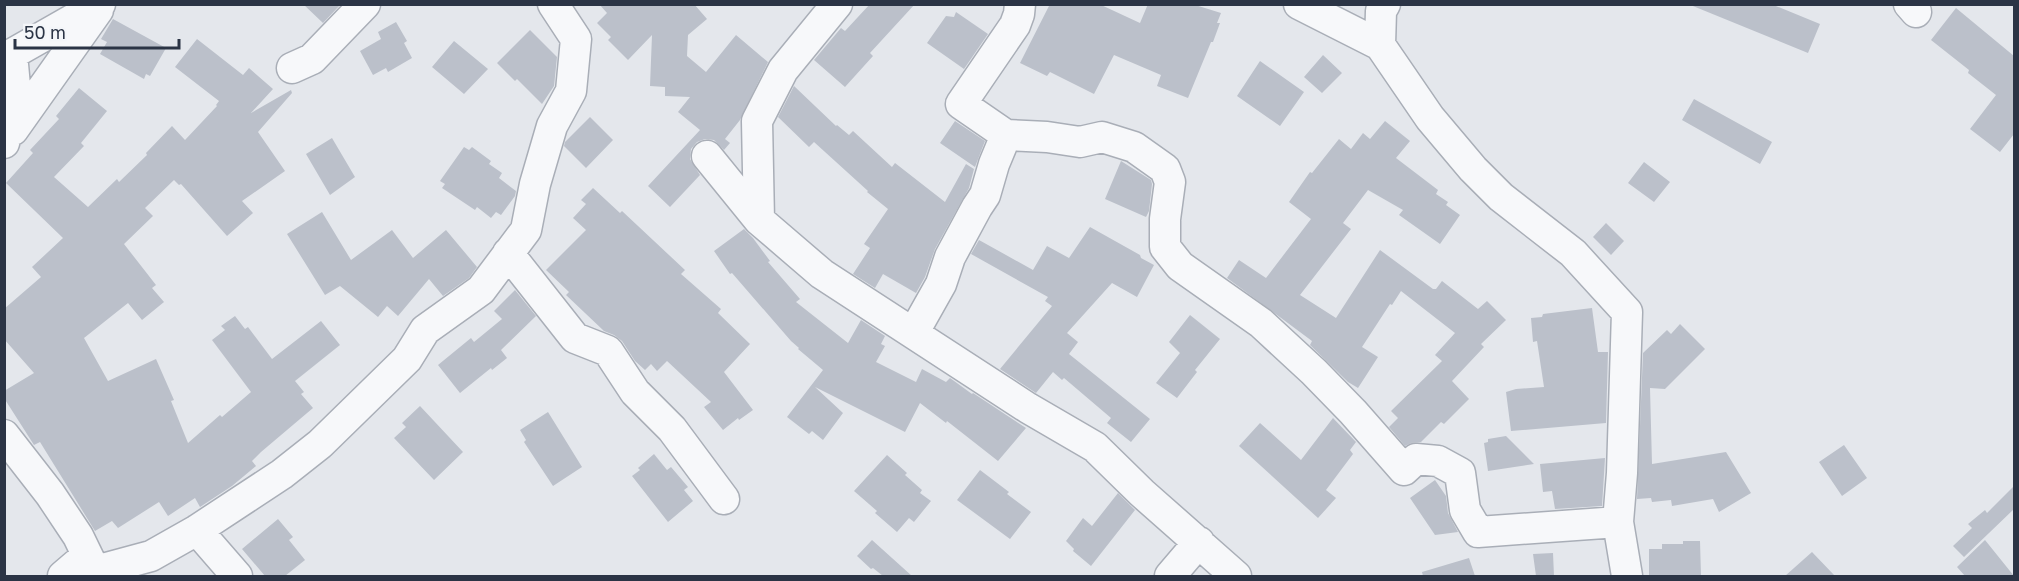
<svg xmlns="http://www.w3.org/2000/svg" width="2019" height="581" font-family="'Golos Text',sans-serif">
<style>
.building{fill:#bbc0ca}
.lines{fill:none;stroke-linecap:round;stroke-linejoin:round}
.minor-casing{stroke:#a9aeb7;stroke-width:33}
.minor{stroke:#f7f8fa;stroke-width:30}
</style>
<rect width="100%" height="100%" fill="#e4e7ec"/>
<path class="building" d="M303,4H341L323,23Z
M599,4H694L707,19L688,35L687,56L706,72L736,35L768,62L740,120L725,139L730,143L724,150L714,140L705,139L697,142L691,149L690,159L700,175L670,207L648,186L700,130L678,112L690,97L665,96V87L650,86L652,35L628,60L608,40L611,37L597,23L607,13Z
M870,4H915L870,53L873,56L845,87L814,60L841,28L845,31Z
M1050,4H1099L1140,23L1148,4H1192L1221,13L1217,23H1220L1213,42H1211L1188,98L1157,86L1161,75L1114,55L1094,94L1050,72L1047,76L1020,63Z
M1688,4H1771L1820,24L1808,53Z
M1956,8L2014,56V134L2000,152L1970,129L1996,95L1968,73L1969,70L1931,40Z
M956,12L988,34L964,69L927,43L946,16L954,17Z
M113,19L166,48L150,76L146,74L144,79L100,54L107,42L101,39Z
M396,22L407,41L404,43L412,58L388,72L386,68L373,75L360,51L381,39L378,32Z
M530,30L557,57L554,86L542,104L517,79L515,81L497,63Z
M197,39L243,75L249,68L273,89L251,113L291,90L292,93L258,132L285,171L242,201L253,213L227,236L181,184L179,185L174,180L145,208L153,216L124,244L156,285L152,288L164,302L142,320L128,303L84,338L108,381L156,359L174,400L171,401L188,443L220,415L222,417L251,392L212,340L225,330L221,326L235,316L245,329L248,327L272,359L321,321L340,345L295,381L304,392L301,394L313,408L261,452L252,461L256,466L232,486L200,507L195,498L168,516L159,502L118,528L112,521L95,531L40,442L34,445L4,398V391L34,373L4,339V309L41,277L32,267L63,238L6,183L33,153L30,150L59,119L56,116L79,88L107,111L81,143L84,146L54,177L88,207L117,179L119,182L147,155L146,153L172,126L185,140L217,106L216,105L219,101L175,67Z
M454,41L488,69L464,94L432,67Z
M1323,55L1342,73L1322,93L1304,77Z
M1260,61L1304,92L1280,126L1237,96Z
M794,86L836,126L837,125L849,135L853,131L892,167L895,163L945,202L966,164L974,169L969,188L935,249L925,277L916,293L883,274L875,288L853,274L870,248L864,244L888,209L867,192L868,191L814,142L809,147L778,117Z
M1694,99L1772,142L1760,164L1682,120Z
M590,117L613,140L586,168L564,146L565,142Z
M955,121L985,141L975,167L940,143Z
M1385,121L1410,141L1396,158L1438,190L1436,194L1448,202L1446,205L1460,215L1440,244L1399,215L1403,210L1368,190L1343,223L1351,229L1300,295L1336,318L1380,250L1433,289H1436L1442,281L1478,309L1487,301L1506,320L1481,344L1484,347L1452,381L1469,399L1444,424L1441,422L1421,442L1411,443L1405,446L1389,427L1398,418L1391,411L1442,361L1435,355L1455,333L1401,291L1392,305L1390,304L1362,347L1378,357L1358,388L1348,382L1310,345L1312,341L1227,278L1239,260L1266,278L1311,219L1289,202L1310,172L1312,173L1339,139L1351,149L1363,133L1370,139Z
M332,138L355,177L330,195L306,154Z
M464,147L469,150L472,147L491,161L489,164L502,173L499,178L516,191L515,196L501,215L496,212L491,218L477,207L475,210L442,188L445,184L440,181Z
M1121,161L1151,180L1152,184L1149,211L1146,217L1105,199Z
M1644,162L1670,182L1654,202L1628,183Z
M593,188L620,213L622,211L685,270L681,274L721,309L718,313L750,344L724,372L753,410L739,420L738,418L723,430L704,407L711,402L667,361L657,371L651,364L645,370L635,361L622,341L614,335L604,331L566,295L569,292L546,270L586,230L573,218L586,204L581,200Z
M322,212L351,260L392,230L413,258L446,230L477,267L469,278L443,296L429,279L398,316L387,306L378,317L340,286L325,295L287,234Z
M1606,223L1624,241L1611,255L1593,237Z
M1090,227L1140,255L1141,258L1154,265L1137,297L1112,283L1067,333L1078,342L1069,354L1150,419L1131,442L1107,423L1111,418L1064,378L1062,380L1053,372L1036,393L1000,369L1052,306L1045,301L1048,297L971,254L979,240L1033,270L1047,246L1069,258Z
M744,229L753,238L770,261L768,262L800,299L796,302L848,343L861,320L885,336L881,344L885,346L876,362L916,382L922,369L946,382L950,378L972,394L973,393L1026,428L998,461L947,421L946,423L920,403L905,432L815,387L843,413L823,440L812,431L809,434L787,417L823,370L798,349L799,348L791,341L732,273L730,274L714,251Z
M515,290L536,316L501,350L507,358L492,370L491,368L460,393L438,365L471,338L474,342L502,319L494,311Z
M1592,308L1598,352H1608L1606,423L1511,431L1506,392L1516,389L1544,387L1537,341L1533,342L1531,318L1542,317L1543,314Z
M1190,315L1220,339L1195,370L1197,372L1177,398L1156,383L1180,353L1169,342Z
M1680,324L1705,349L1665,389L1650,388L1652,464L1726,452L1751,493L1719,512L1713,499L1672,506L1671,500L1652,502L1651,498L1637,499L1643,353L1667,330L1671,334Z
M420,406L463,452L434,480L394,438L406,427L402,423Z
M548,412L582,467L553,486L524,442L526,440L520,430Z
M1333,418L1356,442L1350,450L1353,454L1326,490L1336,498L1318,518L1239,446L1260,423L1301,460Z
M1506,436L1534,464L1488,471L1484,443L1488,442V439Z
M1844,445L1867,478L1842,496L1819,462Z
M654,454L667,470L671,467L688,487L684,490L693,501L668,522L632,476L640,470L638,468Z
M887,455L907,473L905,475L922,490L920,493L931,501L914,522L909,518L897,532L875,513L877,511L854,491Z
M1605,458L1602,506L1555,509L1552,491L1543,492L1540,464Z
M980,470L1009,492L1007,494L1031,512L1010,539L957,500Z
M1435,480L1446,496L1448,513L1458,532L1435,535L1410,498Z
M2014,486V509L1964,557L1953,546L1972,528L1968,524L1985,510L1987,513Z
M1118,493L1135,510L1091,566L1073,551L1074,549L1066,541L1083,518L1092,526Z
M278,519L293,537L289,540L305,560L285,576H265L242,549Z
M872,540L912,576H883L873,568L871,569L857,556Z
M1985,540L2014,576H1965L1957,567Z
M1683,541H1700L1701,576H1649V549H1662V544H1683Z
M1812,552L1835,576H1785Z
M1553,553L1554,576H1536L1533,554Z
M1469,558L1475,576H1423L1422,572Z"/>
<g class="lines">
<defs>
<path id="minor" d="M1299,4L1380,45
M1385,4L1381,11L1380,45L1430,118L1473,169L1501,197L1573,253L1627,312L1622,473L1618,522L1627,576
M1909,4L1916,12
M292,68L312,59L365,4
M13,130L98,10
M1006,135L1047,137L1080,142L1102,137L1134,147L1165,169L1170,182L1165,219V247L1180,266L1261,323L1314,372L1353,412L1404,470L1416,459L1438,461L1460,473L1465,510L1478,532L1618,522
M4,143L16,97L12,54L100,4
M707,156L759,220L822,274L1028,408L1095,447L1142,493L1236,576
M759,220L757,121L783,70L837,4
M508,253L575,338L608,351L635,392L672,429L724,499
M914,332L941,284L950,257L977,207L985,195L994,164L1006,135L961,104L1015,25L1019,14L1020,4
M4,435L50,494L78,536L93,567
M197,530L237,576
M63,576L77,564L103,569L151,556L197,530L282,474L320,444L407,359L425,330L481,290L526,230L535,184L552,126L571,91L576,39L553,4
M1170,576L1199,542"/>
</defs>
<use href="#minor" class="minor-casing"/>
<use href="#minor" class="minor"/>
</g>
<rect width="2019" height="581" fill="none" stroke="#2b3445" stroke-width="12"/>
<path d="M15 39v9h164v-9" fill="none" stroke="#2b3445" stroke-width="3"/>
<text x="24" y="39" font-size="18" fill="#2b3445" stroke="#f4f6f9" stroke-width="4.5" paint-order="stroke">50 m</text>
</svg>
